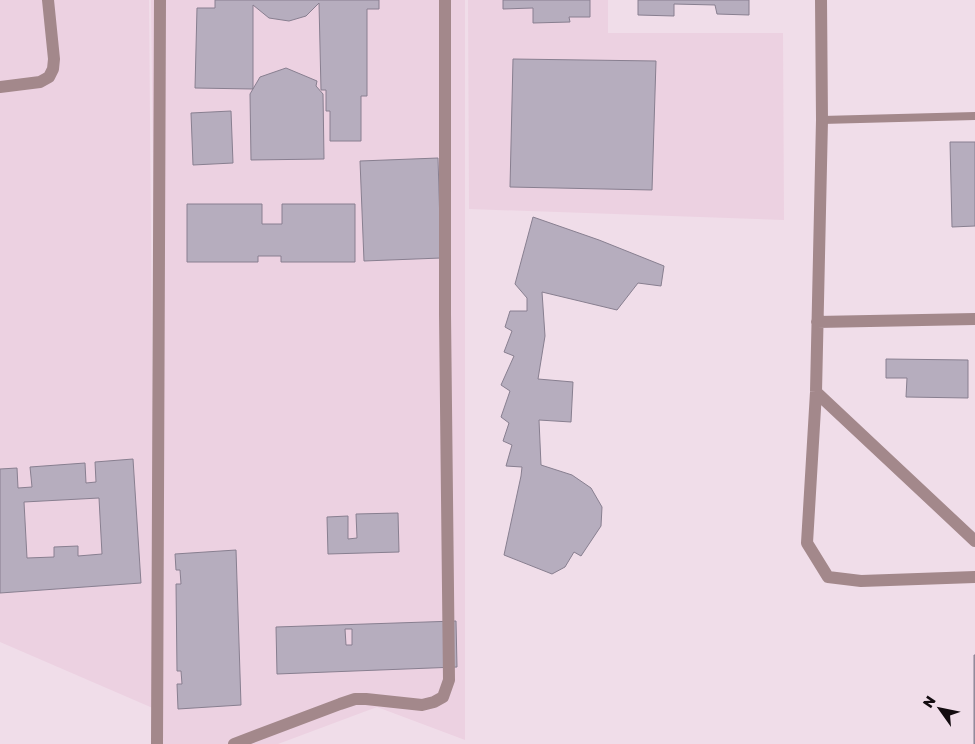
<svg xmlns="http://www.w3.org/2000/svg" width="975" height="744" font-family="'Golos Text',sans-serif">
<style>
.built{fill:#ecd1e1}
.building{fill:#b6adbe;stroke:#887f90;fill-rule:evenodd}
.lines{fill:none;stroke-linecap:round;stroke-linejoin:round}
.lane{stroke:#a3888b;stroke-width:8}
.street{stroke:#a3888b;stroke-width:12}
</style>
<rect width="100%" height="100%" fill="#f0dde9"/>
<path class="built" d="M0,0H149L155,709L0,642Z
M151,0H465V740L377,707L278,744H160Z
M468,0H608V33H783L784,220L469,209Z"/>
<path class="building" d="M215,0H379V9H367V96H361V141H330V111H326V90H321L319,3L306,16L289,21L269,18L253,5V89L195,88L197,8H215Z
M503,0H590V17H569L570,22L533,23V8L503,9Z
M638,0H749V15L717,14L715,5L674,4V16L638,15Z
M513,59L656,61L652,190L510,187Z
M286,68L317,81L316,86L323,94L324,159L251,160L250,94L260,77Z
M231,111L233,163L193,165L191,113Z
M950,142H975V226L952,227Z
M438,158L441,258L364,261L360,161Z
M187,204H262V224H282V204H355V262H281V256H258V262H187Z
M533,217L599,240L664,266L661,286L638,283L617,310L542,292L545,336L538,379L573,382L571,422L539,420L541,465L572,475L591,488L602,507L601,526L581,556L574,552L565,567L552,574L504,555L521,476L522,467L506,466L512,445L503,441L509,423L501,417L510,391L501,385L514,356L504,352L512,331L505,327L510,311H527V298L515,284Z
M886,359L968,360V398L906,397L907,378H886Z
M133,459L141,583L0,593V469L17,468L18,488L32,487L30,467L85,463L86,483L96,482L95,462ZM99,498L102,554L78,556V546L54,547V557L27,558L24,502Z
M398,513L399,552L328,554L327,517L348,516V539L357,538L356,514Z
M236,550L241,705L178,709L177,684H182L181,671H177L176,584H181L180,570H176L175,554Z
M456,621L457,667L277,674L276,627ZM345,629H352V645H346Z
M974,655H975V744H974Z"/>
<g class="lines">
<path class="lane" d="M822,120L975,116"/>
<path class="street" d="M821,0L822,120L816,392L807,543L828,577L861,581L975,577
M0,87L40,82L49,77L53,69L54,59L48,0
M817,322L975,319
M816,392L975,541
M157,744L160,0
M234,744L340,704L355,699H366L422,705L434,702L443,697L449,680L445,314V0"/>
</g>
<g transform="translate(940 709) rotate(303)" stroke="#f0dde9" stroke-width="4" paint-order="stroke">
<path d="M0-4L9 19L0 12L-9 19Z" fill="#130c10"/>
<text y="-8" font-size="14" font-weight="bold" text-anchor="middle" fill="#130c10">N</text>
</g>
</svg>
